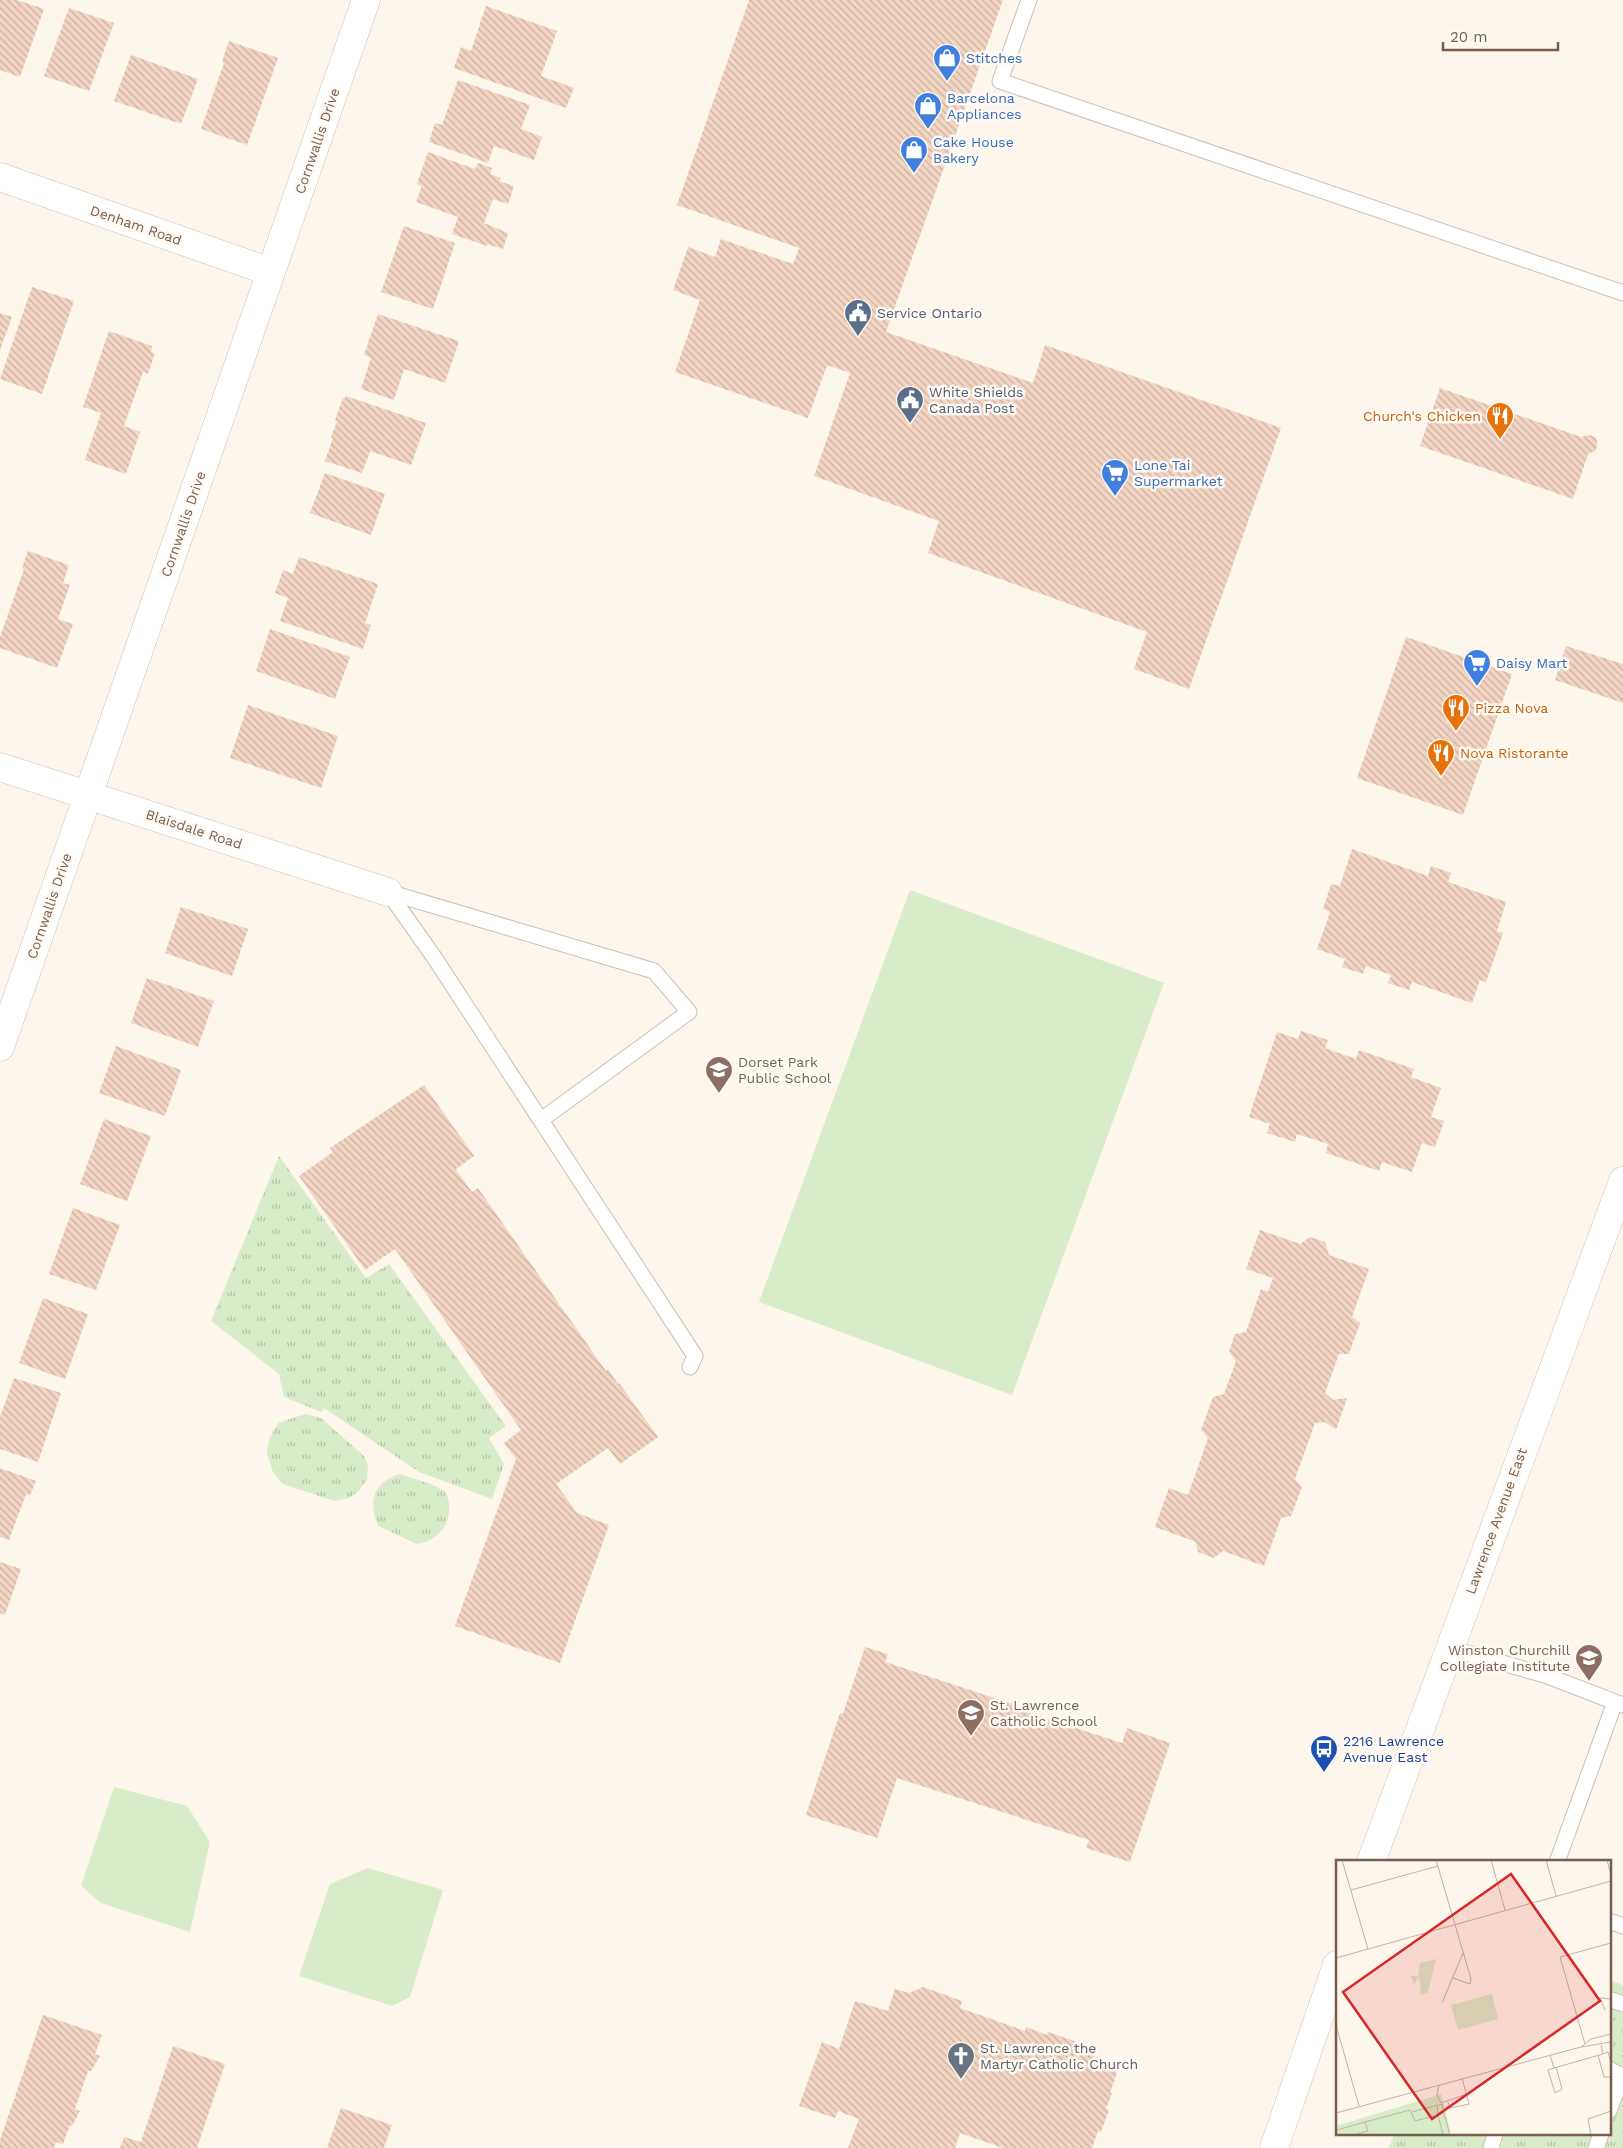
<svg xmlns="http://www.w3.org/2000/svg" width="1623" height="2148" font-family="'Work Sans',sans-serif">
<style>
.green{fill:#d8ecc9}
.park{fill:url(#park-tufts)}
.building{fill:url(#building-back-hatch)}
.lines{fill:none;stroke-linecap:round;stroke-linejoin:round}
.lane-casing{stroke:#d1beb0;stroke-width:17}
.street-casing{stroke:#d1beb0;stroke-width:29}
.secondary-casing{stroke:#d6c0b0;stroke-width:29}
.lane{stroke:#fff;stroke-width:15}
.street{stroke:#fff;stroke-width:28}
.secondary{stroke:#fff;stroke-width:28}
.labels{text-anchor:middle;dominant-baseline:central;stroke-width:5;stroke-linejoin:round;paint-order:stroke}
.shop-label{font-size:14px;fill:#366cbe;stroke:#fffaf3;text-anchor:start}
.street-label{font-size:14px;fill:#7a5c4d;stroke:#fffaf3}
.service-label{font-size:14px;fill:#4e5e75;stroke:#fffaf3;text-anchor:start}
.food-label{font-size:14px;fill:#c56008;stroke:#fffaf3;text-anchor:start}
.education-label{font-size:14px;fill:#785e54;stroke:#fffaf3;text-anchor:start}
.transit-label{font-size:14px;fill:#164399;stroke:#fffaf3;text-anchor:start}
.worship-label{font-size:14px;fill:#5b616d;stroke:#fffaf3;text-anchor:start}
.inset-road{fill:none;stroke:#c5b3a7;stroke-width:1}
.view{fill:#d62828;fill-opacity:0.15;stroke:#d62828;stroke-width:2.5}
.inset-edge{fill:none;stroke:#7a5c4d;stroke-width:2.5}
</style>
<defs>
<pattern id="park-tufts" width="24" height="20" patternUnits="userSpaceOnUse" patternTransform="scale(1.25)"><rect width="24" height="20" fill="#d8ecc9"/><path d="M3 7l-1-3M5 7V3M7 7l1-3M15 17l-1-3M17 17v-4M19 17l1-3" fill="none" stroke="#b4c2a5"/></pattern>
<pattern id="building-back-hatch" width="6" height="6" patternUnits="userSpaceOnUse" patternTransform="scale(1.25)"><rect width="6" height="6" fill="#f3d5c3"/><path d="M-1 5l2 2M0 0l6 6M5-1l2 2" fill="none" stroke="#cab0a1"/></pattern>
</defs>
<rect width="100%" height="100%" fill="#fdf6ec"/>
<path class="green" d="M910,890L1164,983L1012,1395L759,1302Z
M114,1787L187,1806L210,1842L190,1932L101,1903L81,1886Z
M368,1868L443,1890L410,1997L392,2006L299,1976L330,1884Z"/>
<path class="park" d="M279,1156L366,1278L389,1264L506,1426L489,1438L504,1464L492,1499L419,1472L324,1408L321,1412L284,1397L279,1374L211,1321Z
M305,1414L321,1418L363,1455L368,1465L367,1479L359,1491L349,1498L334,1501L283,1484L273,1472L267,1454L269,1439L278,1423Z
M400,1474C410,1478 436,1484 444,1491C448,1495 449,1501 449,1506C451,1526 435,1542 417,1544L378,1526C368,1502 373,1482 400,1474Z
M1609,1980L1623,1985V2148H1389L1394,2134H1609Z"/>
<path class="building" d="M0,0H17L44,9L20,77L0,70Z
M749,0H1003L886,332L1033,383L1045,345L1281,428L1189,689L1134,669L1147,632L928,553L939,521L814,476L850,373L827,365L808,418L675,372L700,300L673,290L688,247L715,257L721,239L793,264L799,248L677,205Z
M486,6L557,31L541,76L574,88L566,108L454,68L461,47L471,51Z
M69,8L114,23L89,91L44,76Z
M229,41L278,58L247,145L201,129L224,63L222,62Z
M131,55L198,79L181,124L114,101Z
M458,80L530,105L521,129L542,137L534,160L494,146L488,163L429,142L435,123L442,125Z
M428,152L475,169L478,163L492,168L490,174L501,178L499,181L514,186L508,204L493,199L484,223L508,233L503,249L487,244V246L452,234L458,217L416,202L422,186L417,184Z
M404,226L455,243L433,309L381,292Z
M32,287L74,301L42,394L0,379Z
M0,313L12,317L0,350Z
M378,314L459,341L445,383L404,369L394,400L361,389L371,358L364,355Z
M109,331L152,346L151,352L155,353L148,374L143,372L124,426L140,432L126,474L85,460L101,413L83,407Z
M1440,388L1581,437L1589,435L1595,437L1597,440V447L1595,451L1588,454L1573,499L1420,446Z
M346,396L426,423L411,465L370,451L362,473L325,461L333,438L331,437L337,421L335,420L343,398H345Z
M325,473L385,494L371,535L310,513Z
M28,551L69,565L63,583L70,585L58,619L73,624L57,668L0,648V637L24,569L22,568Z
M299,557L378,584L365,623L371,625L363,649L280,621L288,598L275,593L283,570L293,574Z
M270,629L350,657L335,699L256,671Z
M1406,637L1512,674L1463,815L1357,778Z
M1566,646L1623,664V703L1555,680Z
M248,705L338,736L321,788L230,758Z
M1352,849L1428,876L1431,866L1451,873L1448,882L1506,902L1497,931L1503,933L1486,982L1480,980L1472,1003L1412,982L1409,990L1388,983L1391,975L1366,966L1363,974L1342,967L1345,959L1317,949L1330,912L1323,909L1331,884L1340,886Z
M181,907L248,929L232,976L165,953Z
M147,978L214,1001L198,1047L131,1023Z
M1301,1031L1328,1040L1325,1048L1356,1059L1359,1050L1414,1069L1411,1077L1441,1088L1431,1117L1444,1121L1435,1147L1422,1143L1412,1172L1382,1162L1379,1171L1326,1153L1328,1144L1297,1134L1295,1142L1267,1133L1270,1124L1249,1117L1277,1032L1298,1039Z
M116,1046L181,1070L165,1116L99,1093Z
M424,1085L474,1156L456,1169L457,1171L472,1192L478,1188L606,1371L608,1369L618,1384L619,1383L658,1437L620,1464L608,1448L556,1484L577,1513L609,1525L560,1663L455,1626L516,1459L504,1443L521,1430L395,1249L365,1270L299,1176L333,1152L330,1148Z
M104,1119L151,1136L127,1201L80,1184Z
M73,1208L120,1225L96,1290L49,1274Z
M1260,1230L1300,1244L1310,1237L1325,1242L1329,1255L1369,1269L1352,1317L1360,1323L1349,1354H1339L1325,1393L1333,1400L1347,1398L1336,1430L1325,1422L1315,1423L1295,1479L1302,1487L1291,1516L1281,1518L1264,1566L1223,1551L1214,1558L1198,1552L1196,1542L1155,1527L1169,1488L1188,1495L1208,1438L1201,1430L1213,1397L1224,1394L1236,1361L1229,1351L1235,1334L1246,1332L1261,1289L1268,1292L1273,1278L1246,1269Z
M43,1298L88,1314L65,1379L19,1363Z
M14,1378L61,1393L38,1462L0,1449V1417Z
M0,1468L36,1481L30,1495L26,1494L9,1540L0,1537Z
M0,1562L21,1569L5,1615L0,1613Z
M865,1647L888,1654L885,1662L1028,1709L1027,1712L1122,1743L1127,1728L1170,1743L1130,1862L1086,1848L1089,1840L897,1778L877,1838L806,1815L840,1713L843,1714Z
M923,1987L962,2001L960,2008L1025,2031L1026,2027L1047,2035L1048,2032L1080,2043L1081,2051L1119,2067L1110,2093H1112L1106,2109L1109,2110L1101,2132L1098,2131L1092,2148H1003L960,2133L955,2148H848L859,2119L838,2111L835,2118L799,2106L822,2042L839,2049L855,2001L888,2011L895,1989L909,1993Z
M43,2015L102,2035L95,2054L100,2056L91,2071H88L75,2109L80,2111L72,2126L70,2125L63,2144L56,2142L54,2148H0V2140Z
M173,2046L225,2064L197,2148H120L124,2137L141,2142Z
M341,2108L392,2125L384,2148H327Z"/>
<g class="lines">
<defs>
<path id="lane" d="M1029,0L1000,81L1623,293
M388,892L434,957L695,1356L690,1367
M388,892L654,971L689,1012L541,1120
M1449,1648L1545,1675L1623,1705
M1557,1862L1615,1702
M1609,1921L1623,1926
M1609,1999L1623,2004
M1609,2069L1622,2076L1609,2111
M1491,2148L1495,2134
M1596,2148L1601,2134"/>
<path id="street" d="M0,177L271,272
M0,767L388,892
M0,1047L366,0"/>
<path id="secondary" d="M1371,1862L1623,1181
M1274,2148L1337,1965"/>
</defs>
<use href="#lane" class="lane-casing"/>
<use href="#street" class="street-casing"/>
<use href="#secondary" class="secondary-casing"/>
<use href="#lane" class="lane"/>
<use href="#street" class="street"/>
<use href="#secondary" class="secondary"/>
</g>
<defs>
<symbol id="shop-pin" viewBox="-11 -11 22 30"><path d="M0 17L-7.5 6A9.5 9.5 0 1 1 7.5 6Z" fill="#3f7fe0" stroke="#fffaf3"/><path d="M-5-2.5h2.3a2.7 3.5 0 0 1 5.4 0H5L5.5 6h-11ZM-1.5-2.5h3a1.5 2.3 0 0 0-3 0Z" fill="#fff"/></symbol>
<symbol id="civic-pin" viewBox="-11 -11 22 30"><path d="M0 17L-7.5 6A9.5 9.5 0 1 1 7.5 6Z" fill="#5c6f8a" stroke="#fffaf3"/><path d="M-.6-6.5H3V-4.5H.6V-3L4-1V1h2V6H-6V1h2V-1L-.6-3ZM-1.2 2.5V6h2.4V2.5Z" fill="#fff"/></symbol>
<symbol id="restaurant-pin" viewBox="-11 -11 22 30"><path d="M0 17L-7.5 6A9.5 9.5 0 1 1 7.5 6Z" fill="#e8710a" stroke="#fffaf3"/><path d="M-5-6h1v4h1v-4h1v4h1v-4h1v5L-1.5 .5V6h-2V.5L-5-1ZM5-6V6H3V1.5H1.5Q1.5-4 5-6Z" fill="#fff"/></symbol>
<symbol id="supermarket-pin" viewBox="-11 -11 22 30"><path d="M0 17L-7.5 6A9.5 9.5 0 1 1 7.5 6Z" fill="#3f7fe0" stroke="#fffaf3"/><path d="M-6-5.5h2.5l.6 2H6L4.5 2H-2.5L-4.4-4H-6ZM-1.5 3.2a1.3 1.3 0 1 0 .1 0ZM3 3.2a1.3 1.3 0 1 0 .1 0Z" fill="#fff"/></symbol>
<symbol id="school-pin" viewBox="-11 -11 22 30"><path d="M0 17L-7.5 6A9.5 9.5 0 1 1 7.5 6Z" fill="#8d6e63" stroke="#fffaf3"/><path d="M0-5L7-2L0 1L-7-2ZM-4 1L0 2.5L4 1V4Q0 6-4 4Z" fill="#fff"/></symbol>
<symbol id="bus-pin" viewBox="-11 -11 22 30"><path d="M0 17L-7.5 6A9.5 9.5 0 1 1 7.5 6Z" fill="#1a4fb4" stroke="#fffaf3"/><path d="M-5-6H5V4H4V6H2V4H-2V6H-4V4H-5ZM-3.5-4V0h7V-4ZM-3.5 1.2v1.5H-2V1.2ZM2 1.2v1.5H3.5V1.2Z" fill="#fff"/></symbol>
<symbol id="church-pin" viewBox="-11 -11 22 30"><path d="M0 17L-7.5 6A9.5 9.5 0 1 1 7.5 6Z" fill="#6b7280" stroke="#fffaf3"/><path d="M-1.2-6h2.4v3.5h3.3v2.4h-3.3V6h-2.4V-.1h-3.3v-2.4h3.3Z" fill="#fff"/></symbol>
</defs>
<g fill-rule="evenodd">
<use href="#shop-pin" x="931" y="42" width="32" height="43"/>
<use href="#shop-pin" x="912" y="90" width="32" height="43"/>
<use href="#shop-pin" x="898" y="134" width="32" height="43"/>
<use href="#civic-pin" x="842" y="297" width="32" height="43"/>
<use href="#civic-pin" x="894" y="384" width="32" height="43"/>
<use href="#restaurant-pin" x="1484" y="400" width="32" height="43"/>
<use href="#supermarket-pin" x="1099" y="457" width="32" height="43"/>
<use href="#supermarket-pin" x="1461" y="647" width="32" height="43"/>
<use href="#restaurant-pin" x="1440" y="692" width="32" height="43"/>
<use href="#restaurant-pin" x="1425" y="737" width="32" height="43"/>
<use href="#school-pin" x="703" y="1054" width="32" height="43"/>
<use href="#school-pin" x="1573" y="1642" width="32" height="43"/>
<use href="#school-pin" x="955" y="1697" width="32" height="43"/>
<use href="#bus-pin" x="1308" y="1733" width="32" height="43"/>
<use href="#church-pin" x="945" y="2040" width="32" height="43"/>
</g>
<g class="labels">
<g class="shop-label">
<text x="966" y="58">Stitches</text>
<text x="947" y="98">Barcelona<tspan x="947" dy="16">Appliances</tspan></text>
<text x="933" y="142">Cake House<tspan x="933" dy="16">Bakery</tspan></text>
<text x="1134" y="465">Lone Tai<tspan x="1134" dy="16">Supermarket</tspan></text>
<text x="1496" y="663">Daisy Mart</text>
</g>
<g class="street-label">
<text transform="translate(317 141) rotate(-71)">Cornwallis Drive</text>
<text transform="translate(136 225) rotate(19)">Denham Road</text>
<text transform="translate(183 524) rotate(-71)">Cornwallis Drive</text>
<text transform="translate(194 829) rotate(18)">Blaisdale Road</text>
<text transform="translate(49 906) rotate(-71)">Cornwallis Drive</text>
<text transform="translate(1496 1521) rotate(-70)">Lawrence Avenue East</text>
</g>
<g class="service-label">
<text x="877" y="313">Service Ontario</text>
<text x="929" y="392">White Shields<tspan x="929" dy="16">Canada Post</tspan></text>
</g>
<g class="food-label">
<text x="1481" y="416" text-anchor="end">Church's Chicken</text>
<text x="1475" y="708">Pizza Nova</text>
<text x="1460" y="753">Nova Ristorante</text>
</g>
<g class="education-label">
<text x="738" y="1062">Dorset Park<tspan x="738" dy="16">Public School</tspan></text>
<text x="1570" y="1650" text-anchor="end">Winston Churchill<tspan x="1570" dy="16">Collegiate Institute</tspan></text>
<text x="990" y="1705">St. Lawrence<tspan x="990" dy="16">Catholic School</tspan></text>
</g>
<g class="transit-label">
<text x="1343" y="1741">2216 Lawrence<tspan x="1343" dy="16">Avenue East</tspan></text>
</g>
<g class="worship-label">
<text x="980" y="2048">St. Lawrence the<tspan x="980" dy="16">Martyr Catholic Church</tspan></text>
</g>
</g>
<g transform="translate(1336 1860)">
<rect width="275" height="275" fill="#fdf6ec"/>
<path d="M156,134L162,159L122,170L115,145Z" fill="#d8ecc9"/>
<path d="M100,99L92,132L85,135L83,117L78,124L75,116H82L84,103ZM105,234L115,275H0V266Z" fill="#d8ecc9"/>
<path class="inset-road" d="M6,0L32,89M100,0L135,119L134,124L117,118M155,0L169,50M210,0L220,36M271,0L275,15M15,30L102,6M0,98L275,21M106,143L127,93M269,150L264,138L275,139M0,165L23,246M249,184L224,97L275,83M245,187L255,179L275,174M267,194L272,192L275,203M214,195L218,208L267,194L265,185M262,195L268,217H275M218,208L212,210L219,233L226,229L220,207M103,225L101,235L105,243M112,242L114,248L133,244L126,218M105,243L131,234M76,252L106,244L108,253L102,255L107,275M0,253L245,187L275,182M108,253L114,275M29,262L74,250L79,261L102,255L101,245M1,270L29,262L32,271L18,275M255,275L252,259L275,251"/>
<path class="view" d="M175,14L264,141L96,259L7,132Z"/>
<rect width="275" height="275" class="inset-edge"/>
</g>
<path d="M1443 42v8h115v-8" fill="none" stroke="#7a5c4d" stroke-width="2.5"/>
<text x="1450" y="42" font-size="15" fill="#7a5c4d" stroke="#fffaf3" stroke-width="4" paint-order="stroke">20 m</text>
</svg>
